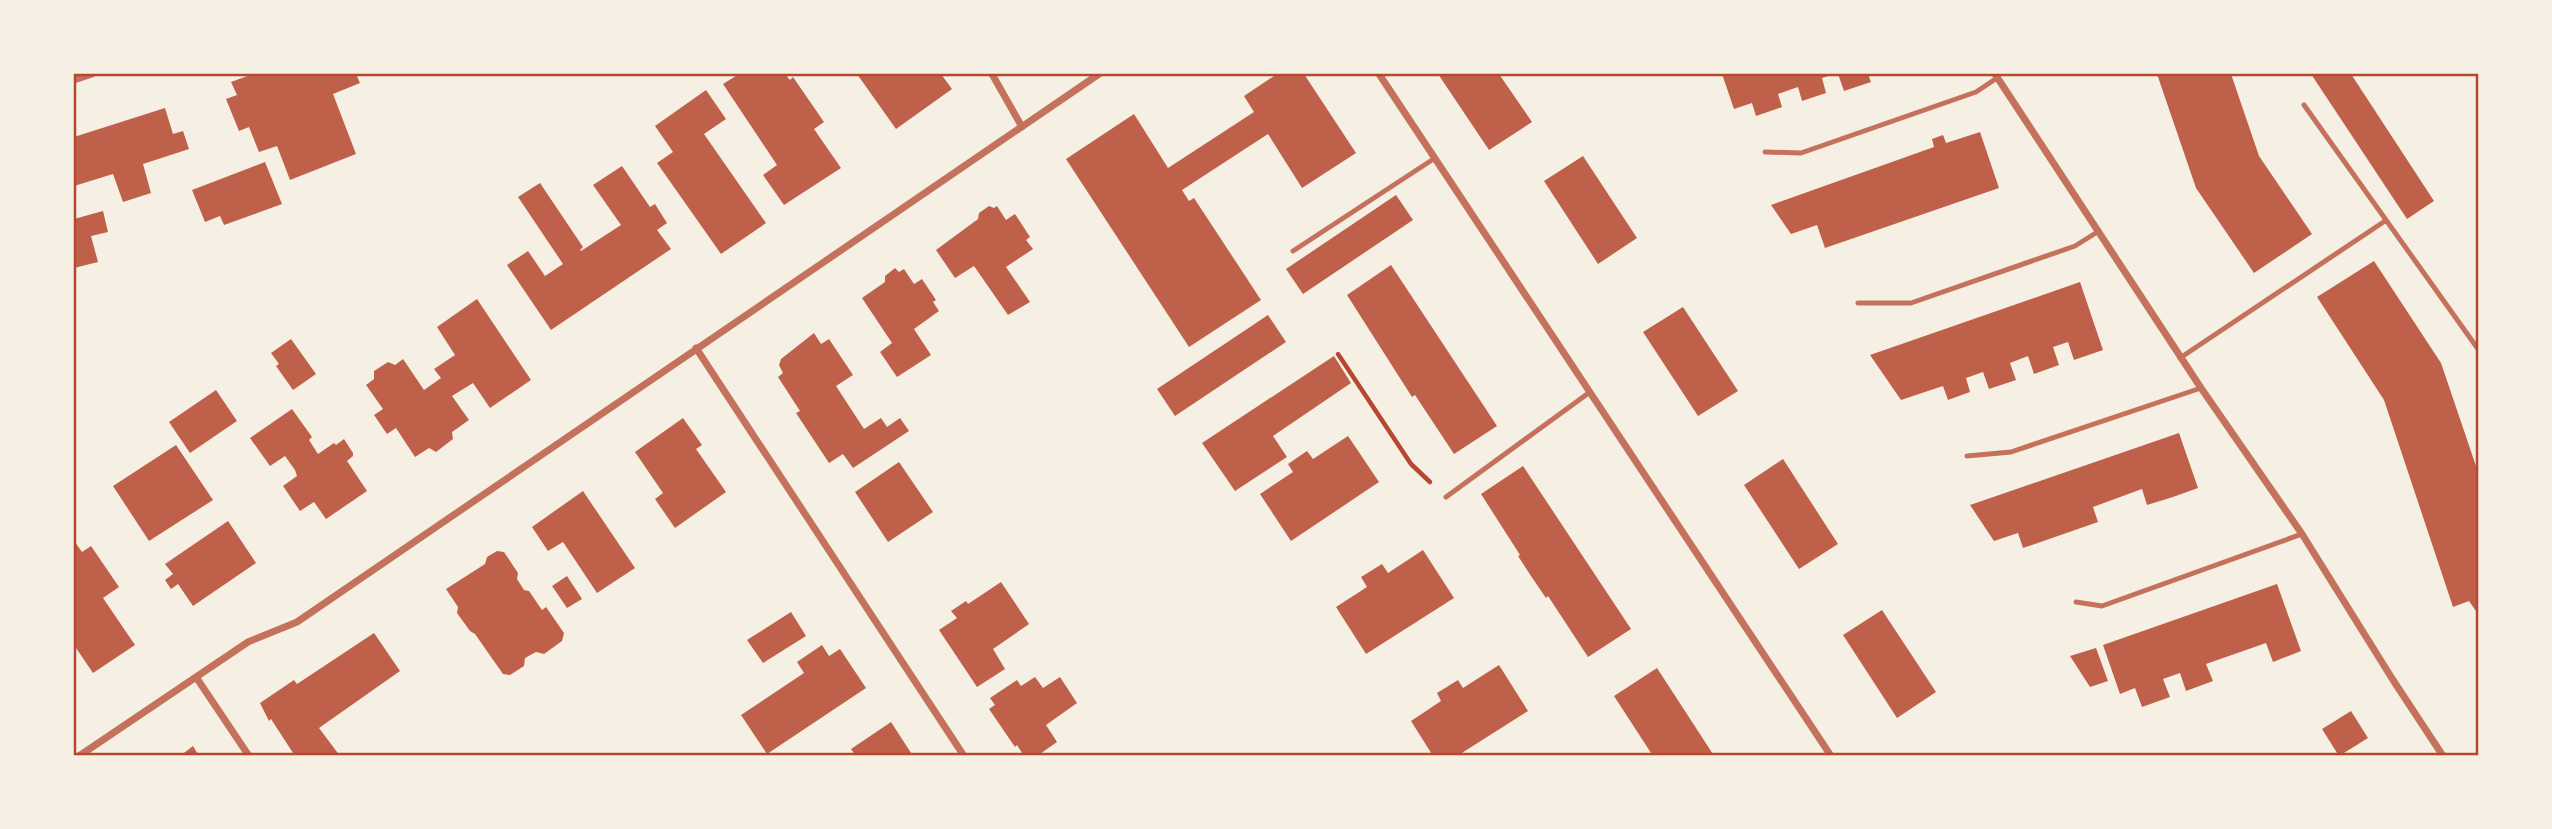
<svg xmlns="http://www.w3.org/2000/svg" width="2552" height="829" font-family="Quicksand,sans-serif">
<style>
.building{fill:#bf614a}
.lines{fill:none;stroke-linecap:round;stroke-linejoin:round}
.path{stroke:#b5482f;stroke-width:4.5}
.service{stroke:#c5725c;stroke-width:5}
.minor{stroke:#c5725c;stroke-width:7}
.neatline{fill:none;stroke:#b5482f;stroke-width:2.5}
</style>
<rect width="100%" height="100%" fill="#f6efe4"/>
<path class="building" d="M253,74H356L360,83L333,94L356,154L290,180L277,146L259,152L249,127L239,131L226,99L237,95L231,82Z
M739,74H785L790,80L793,77L824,122L814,129L841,168L784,205L763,175L777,165L723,84Z
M857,74H941L952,89L896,129Z
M1277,74H1304L1356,153L1302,188L1268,134L1182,190L1189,201L1194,198L1261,300L1189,347L1066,159L1134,114L1168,168L1254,112L1244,96Z
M1438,74H1499L1532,122L1489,150Z
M1722,74H1835L1822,78L1826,93L1802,101L1798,87L1778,94L1782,107L1756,116L1752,103L1734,109Z
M1838,74H1868L1871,82L1844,91Z
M2157,74H2231L2259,156L2312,234L2254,273L2196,188Z
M2311,74H2351L2434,201L2407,219Z
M706,90L726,119L704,134L766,223L721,254L657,163L673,152L655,126Z
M165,108L173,134L183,131L189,149L143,164L151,193L123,202L113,174L74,186V137Z
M1980,132L1999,188L1825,248L1817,225L1791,234L1771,205L1934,147L1932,139L1943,135L1946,143Z
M1583,156L1637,238L1598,264L1544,181Z
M265,162L282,204L224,225L220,216L205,222L192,190Z
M622,166L650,207L655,204L667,223L657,230L671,249L551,330L507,265L528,251L545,276L563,264L518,197L540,183L583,247L580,250L581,251L621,225L593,185Z
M1396,195L1413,220L1303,294L1286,269Z
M989,206L994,208L997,206L1006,220L1015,214L1030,237L1026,240L1033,249L1006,267L1030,302L1008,315L974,266L955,278L936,250L978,219L979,213Z
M103,211L108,232L91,236L98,262L74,268V219Z
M2374,261L2441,363L2478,472V614L2469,601L2453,607L2384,400L2317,297Z
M1391,265L1497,426L1454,454L1415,395L1412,397L1347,295Z
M895,268L899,272L904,269L914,284L922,279L936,300L933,302L939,311L914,329L931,355L897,377L880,352L892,343L862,298L885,282V276Z
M2080,282L2103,350L2074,360L2068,342L2053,347L2059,365L2034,374L2028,356L2010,363L2016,380L1989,389L1983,372L1966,378L1970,392L1948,400L1943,386L1901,400L1870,355Z
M477,299L531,380L490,408L473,383L452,396L469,420L452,432L453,439L436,452L429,448L415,457L396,428L387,434L374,415L383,409L366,385L374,379V371L388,362L395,365L403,359L424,390L441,378L434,369L455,355L437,327Z
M1683,307L1738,391L1698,416L1643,332Z
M1268,315L1286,342L1175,416L1157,389Z
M814,333L821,344L829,339L853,375L836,386L864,429L881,418L887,427L900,418L909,431L853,468L843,454L829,463L796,413L800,411L778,377L783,373L779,365L781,359Z
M291,339L316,374L293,390L276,366L279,364L271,353Z
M1334,356L1351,383L1273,436L1287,457L1235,491L1202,443Z
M216,390L237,421L190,453L169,422Z
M292,409L312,437L309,440L318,454L334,443L336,445L344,439L353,453V456L347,461L367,491L326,519L314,502L300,511L283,486L297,476L295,470L285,456L270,466L250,438Z
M683,418L702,445L696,449L726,492L675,528L655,499L663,493L635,452Z
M2179,433L2198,488L2173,497L2147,505L2142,489L2093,507L2098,522L2023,548L2018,533L1994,541L1970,505Z
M1348,436L1379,482L1291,541L1260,494L1293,472L1288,464L1307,451L1313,459Z
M176,445L213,500L149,541L113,486Z
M1783,459L1838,544L1799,569L1744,485Z
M899,462L933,512L888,542L855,492Z
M1523,466L1631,629L1588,657L1548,596L1546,598L1531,576L1518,556L1520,555L1481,494Z
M583,491L635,568L597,593L563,542L548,551L532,527Z
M228,521L256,563L193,606L178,584L171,589L165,580L173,574L165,564Z
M75,542L82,552L91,546L119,587L103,598L135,645L93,673L74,645Z
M1423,550L1454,598L1366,654L1336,607L1367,587L1361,577L1382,564L1388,573Z
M497,551L504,552L518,573L517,579L524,590L529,591L542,610L546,607L564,633L562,641L544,654L536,652L525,658L524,666L510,675L503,674L475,634L470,631L457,613L458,607L446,589L485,564L487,557Z
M567,576L582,599L567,608L552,586Z
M1001,582L1029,624L993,649L1005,669L977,687L939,630L957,618L951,611L966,601L968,604Z
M2277,584L2301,651L2273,662L2266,643L2206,664L2213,681L2186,691L2180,673L2163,679L2170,697L2142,707L2135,688L2120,694L2103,645Z
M1882,610L1936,692L1897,718L1843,635Z
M791,612L806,636L763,663L747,640Z
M374,633L400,671L319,728L340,756H295L271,719L269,721L260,703L294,680L297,684Z
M822,645L829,656L840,649L866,688L767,754L741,715L804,673L797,662Z
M2096,648L2108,681L2090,687L2070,656Z
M1499,665L1528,711L1457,756H1433L1411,721L1441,701L1437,693L1458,680L1463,688Z
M1657,668L1709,748L1714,756H1653L1614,696Z
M1035,677L1043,688L1060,677L1077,703L1046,725L1057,742L1037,756H1024L1017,745L1015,747L989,709L995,705L990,698L1017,680L1021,686Z
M2351,711L2368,738L2339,756L2322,729Z
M891,722L913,756H856L851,749Z
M193,746L199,756H180Z"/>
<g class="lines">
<path class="path" d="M1338,354L1411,464L1430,482"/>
<path class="service" d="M2304,105L2478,349
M1765,152L1801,153L1976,92L1997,78
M1293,251L1435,158
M1858,303H1911L2075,246L2099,231
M2180,358L2385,221
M1967,456L2011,452L2201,388
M1446,497L1590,392
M2076,602L2102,606L2302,534"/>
<path class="minor" d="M992,74L1022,127
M1379,74L1831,756
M1995,74L2201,388L2302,534L2393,680L2443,756
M74,80L92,74
M696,348L964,756
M196,677L249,756
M79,756L248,642L297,622L1099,74"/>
</g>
<rect width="2552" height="829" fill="none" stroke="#f6efe4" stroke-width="150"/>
<rect x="75" y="75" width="2402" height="679" class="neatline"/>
</svg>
